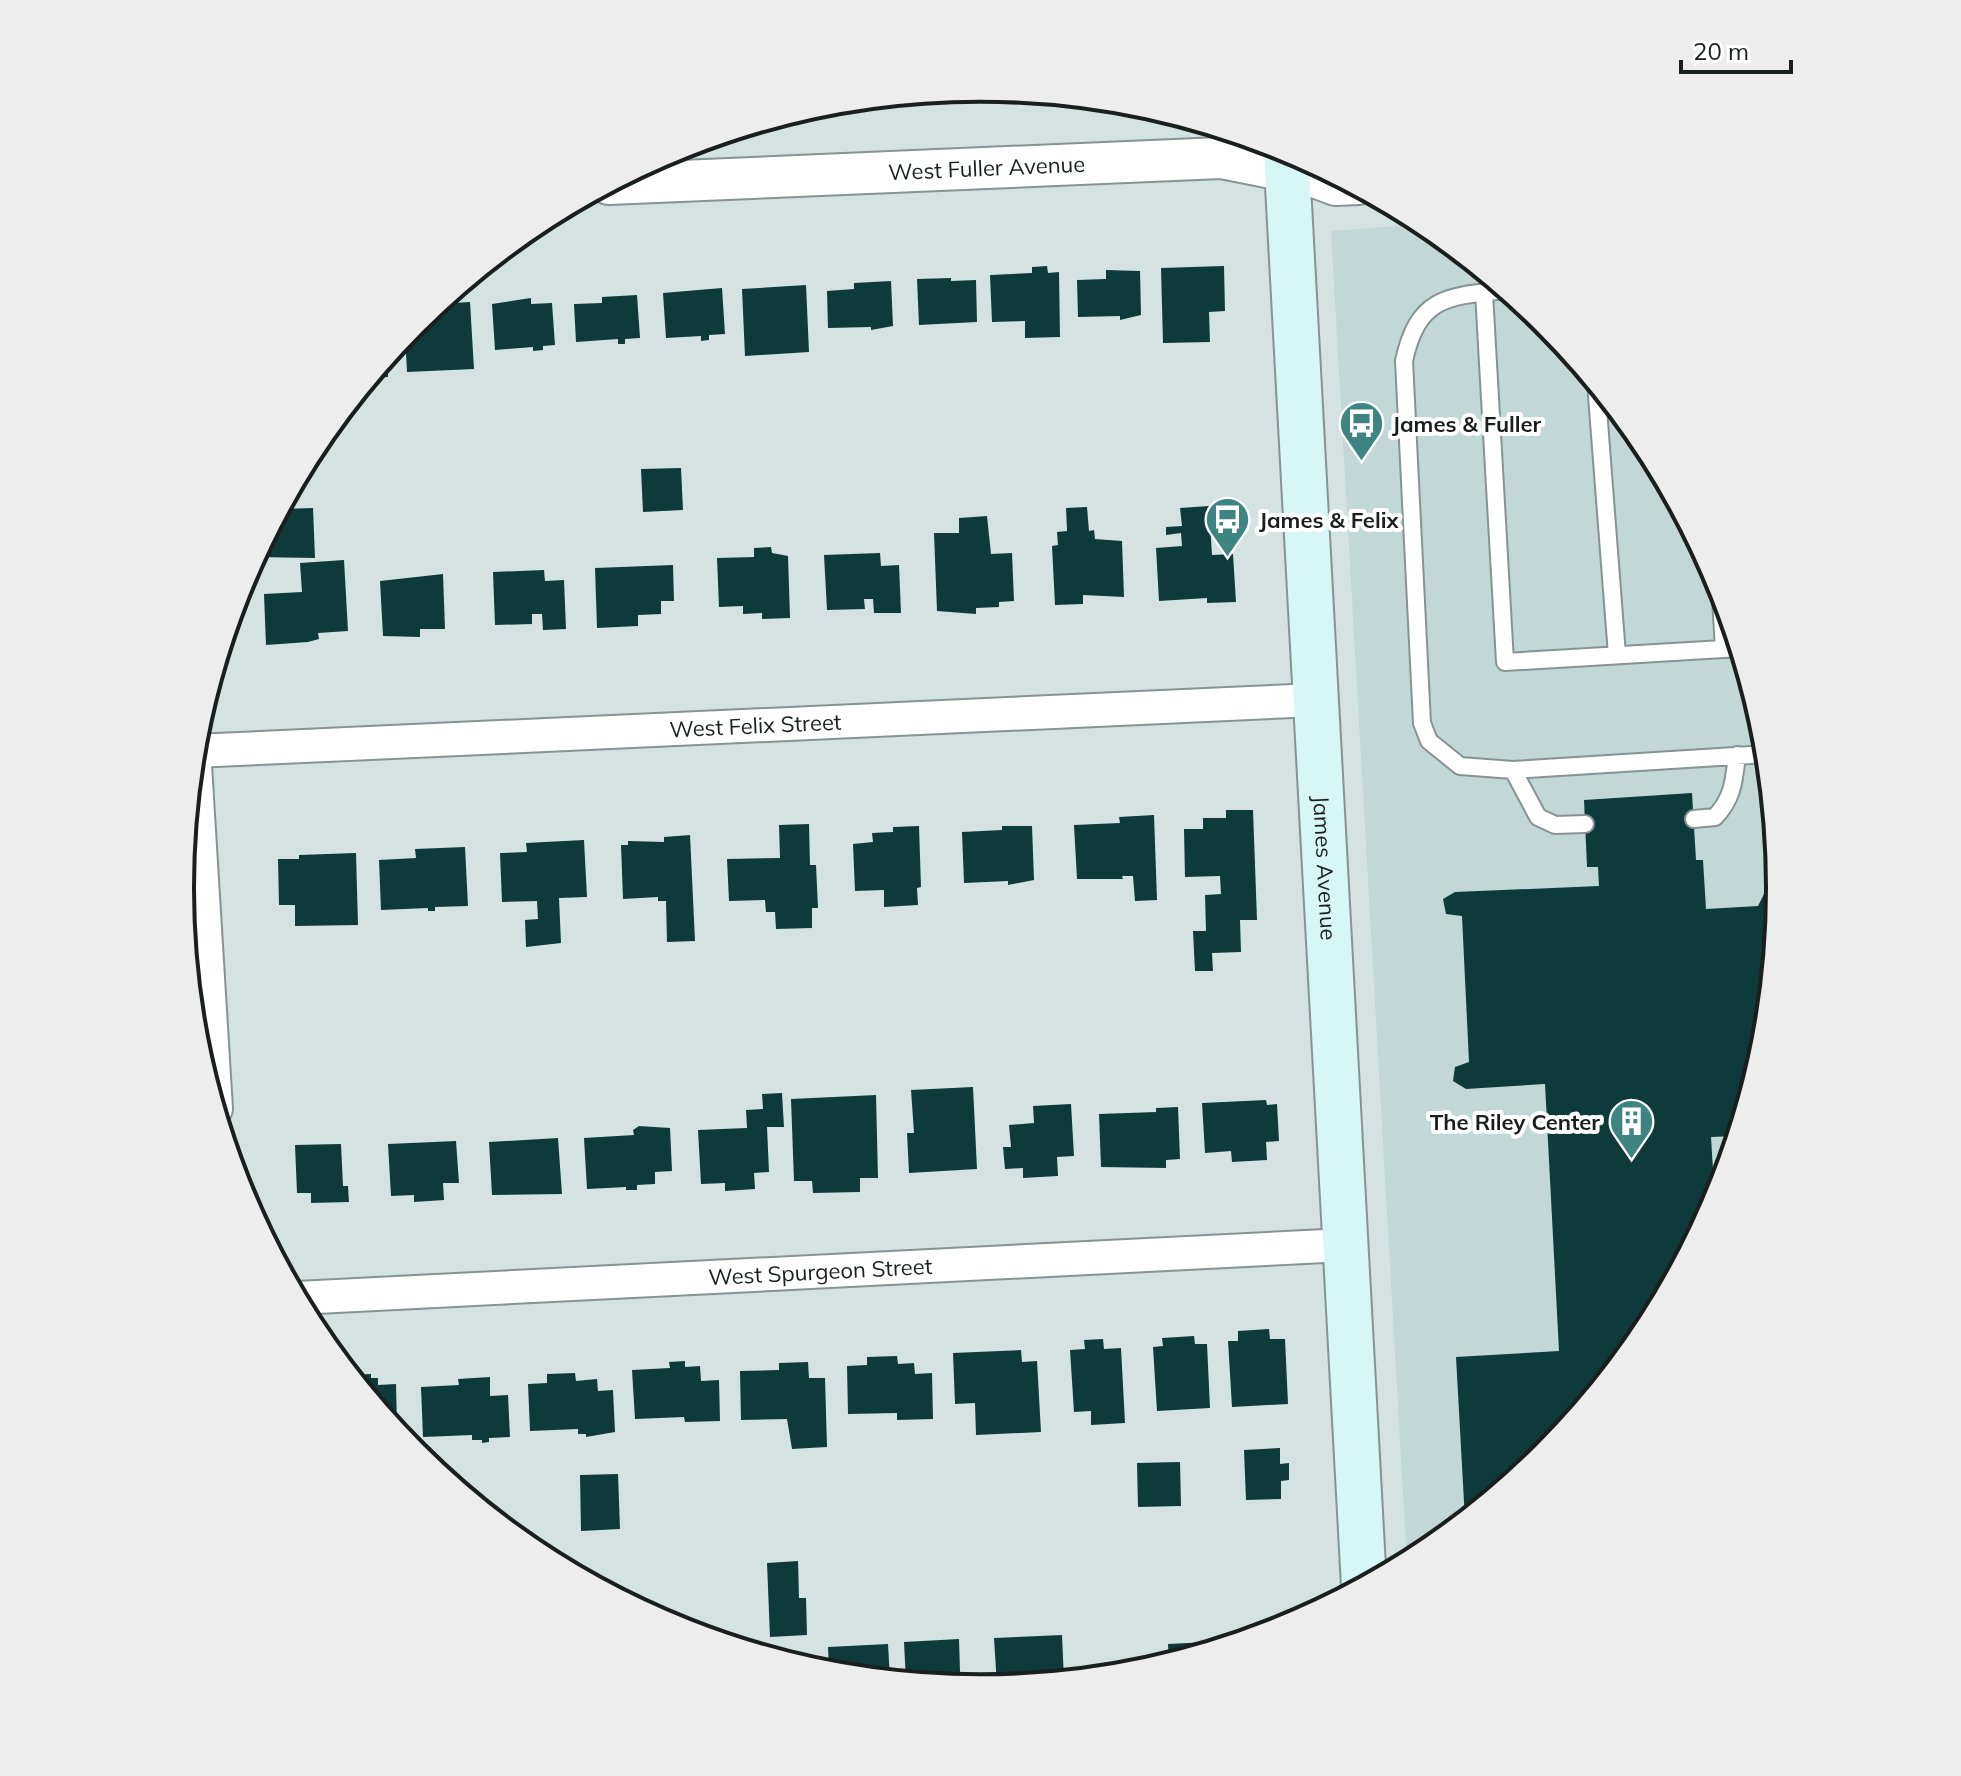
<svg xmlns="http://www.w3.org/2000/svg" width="1961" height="1776" font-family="Mulish,sans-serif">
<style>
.built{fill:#c1d8d6}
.building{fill:#0e3b39}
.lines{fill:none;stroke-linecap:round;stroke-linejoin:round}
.service-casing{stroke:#869392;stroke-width:20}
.minor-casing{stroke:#869392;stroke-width:36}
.tertiary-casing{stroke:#869392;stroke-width:44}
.secondary-casing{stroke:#869392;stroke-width:48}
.service{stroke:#fff;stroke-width:16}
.minor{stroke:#fff;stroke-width:32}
.tertiary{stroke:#fff;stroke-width:40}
.secondary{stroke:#d6f7f5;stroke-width:44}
.labels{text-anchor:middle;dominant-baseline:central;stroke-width:8;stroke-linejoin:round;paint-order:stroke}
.street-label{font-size:22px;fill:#1a1f1e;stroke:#fff}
.poi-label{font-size:22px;font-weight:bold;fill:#1a1f1e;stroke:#fff;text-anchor:start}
.rim{fill:none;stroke:#1a1f1e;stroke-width:4}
</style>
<rect width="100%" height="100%" fill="#d4e2e1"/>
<path class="built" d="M1427,224L1547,323L1646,444L1720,582L1765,732L1780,888L1765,1045L1719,1195L1645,1333L1546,1454L1425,1553L1407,1563L1331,231Z"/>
<path class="building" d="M1047,266L1048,273L1059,272L1060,337L1025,338V321L992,322L990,275L1032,273V267Z
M1224,266L1225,311L1209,312L1210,342L1163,343L1161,268Z
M1106,270L1140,271L1141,315L1120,320V316L1078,317L1077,280L1106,279Z
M951,278V281L976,280L977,322L919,325L917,279Z
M891,281L893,326L871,330V327L828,328L827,291L854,289V283Z
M806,285L809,352L745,356L742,289Z
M722,288L725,334L709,335V340L701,341V336L666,338L663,293Z
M637,295L640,338L625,339V344H618V339L576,342L574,304L602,303V297Z
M531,298V304L552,303L555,345L543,346V350L533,351V347L495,350L492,304Z
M470,302L474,369L407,372L405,334L415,322L437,304Z
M387,357L388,377L369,378Z
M681,468L683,510L643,512L641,469Z
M1209,506L1212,555L1233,554L1236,602L1207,603V598L1159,601L1156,548L1182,546L1181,533L1166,535V527L1182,526L1180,508Z
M1087,507L1089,531L1094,530L1095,539L1122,541L1124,597L1083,595V604L1055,605L1052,546L1058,545L1057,532L1067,531L1066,508Z
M313,508L315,558L255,557L280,509Z
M987,516L991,554L1012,553L1014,601L999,602V607L976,608V614L937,611L934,533H959V518Z
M771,547L772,553L788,556L790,618L762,619V613L743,614V606L719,607L717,558L754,557V548Z
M880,553L881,566L899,565L901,613H874L873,599H864L865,609L827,610L824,555Z
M344,560L348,631L318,633L319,639L308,642L266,645L264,594L302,592L300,563Z
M673,565L674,601H661V614L638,615V626L597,628L595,568Z
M544,570L545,581L564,580L566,629L543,630L542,614H532V624L495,625L493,572Z
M443,574L445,629H420V637L383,636L380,581Z
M1692,793L1696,860H1703L1706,909L1758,906L1765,892L1780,895L1765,1045L1737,1136L1711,1137L1715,1203L1667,1293H1657L1658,1309L1647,1330L1637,1331V1343L1546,1454L1465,1520L1456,1357L1559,1351L1545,1084L1466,1089L1453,1081L1455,1067L1469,1062L1462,916L1446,914L1443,899L1455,892L1599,886L1598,867H1587L1584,800Z
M1226,810H1253L1257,920H1240L1241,952L1212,953L1213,971H1195L1193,931H1206L1205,895L1221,894L1220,876L1185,877L1184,829H1203V818H1226Z
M1154,815L1157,900L1135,901L1133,876H1122L1123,879H1077L1074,825L1120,823L1119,817Z
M809,824L810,865H816L818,908H812V928L776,929L775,912H766L765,900L729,901L727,859L780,858L779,825Z
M919,826L921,887L917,888L918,905L884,907V890L855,891L853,844L873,842L872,833L893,832V827Z
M1002,826H1032L1034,880L1008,885V881L964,883L962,832L1002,830Z
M690,835L695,941L667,942L666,901H658V897L623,899L621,845H628V841L664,842V837Z
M584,840L587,897L559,898L561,943L526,947L525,920L538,919L537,901L502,902L500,853L527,852L526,843Z
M465,847L468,906L435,907V911H428V908L381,910L379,860L416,858L415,849Z
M356,853L358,925L295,926V905H279L278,859H299V855Z
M973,1087L977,1169L909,1173L907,1133H914L911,1090Z
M782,1093L784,1127H767L769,1172L754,1173L755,1189L725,1191V1183L701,1184L698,1130L747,1128L746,1110L763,1109L762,1094Z
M876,1095L878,1178H860V1192L813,1193L812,1181H794L791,1099Z
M1266,1100L1267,1105L1277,1104L1279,1141L1266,1142L1267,1160L1232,1162L1231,1151L1205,1153L1202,1103Z
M1071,1104L1074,1156L1057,1157L1058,1176L1023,1178V1168L1005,1169L1003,1147H1011L1009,1125L1034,1123L1033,1106Z
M1178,1107L1180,1159L1166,1160V1168L1101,1167L1099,1114L1156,1112V1108Z
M639,1126L670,1128L672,1171L655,1172V1184L637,1185V1190H626V1187L587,1189L584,1138L634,1135L633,1130Z
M558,1138L562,1194L492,1195L489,1142Z
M456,1141L459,1183H443L444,1200L414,1202V1195L391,1196L388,1144Z
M341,1144L343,1186H348L349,1202L311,1203V1193H297L295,1145Z
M1269,1329L1270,1339H1285L1288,1404L1232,1407L1228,1341H1238V1331Z
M1194,1336L1195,1344H1207L1210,1408L1157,1411L1153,1347L1163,1346L1162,1338Z
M1103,1339L1104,1349L1121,1348L1125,1423L1091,1425V1411L1074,1412L1070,1350L1085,1349L1084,1340Z
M1021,1350L1022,1362L1037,1361L1041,1432L976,1435L975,1403L955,1404L953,1353Z
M897,1356L898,1364L914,1363L915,1374L932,1373L933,1419L897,1420V1413L848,1414L847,1366L867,1365V1357Z
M685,1361V1367L700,1366L701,1381L719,1380L720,1421L685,1422L684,1417L635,1419L632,1370L670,1368L669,1362Z
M808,1362L809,1378H825L827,1447L792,1449L787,1419L741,1420L740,1371L779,1370V1363Z
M575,1373L576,1381L597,1379L598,1391L613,1390L615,1432L586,1437V1434H578V1429L530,1431L528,1384L547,1383V1374Z
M371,1374V1378H378V1385L396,1384L397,1428H393L350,1375Z
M490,1377V1396L508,1395L510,1437L489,1438V1442L482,1443V1440H472V1435L423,1437L421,1387L459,1385L458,1379Z
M1280,1448V1464L1289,1463V1480L1281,1481V1499L1246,1500L1244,1450Z
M1180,1462L1181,1506L1138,1507L1137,1463Z
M618,1474L620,1529L581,1531L580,1475Z
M798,1561L799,1598H806L807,1635L770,1637L767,1563Z
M1303,1618L1286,1627L1276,1630V1620Z
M1062,1635L1064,1680L997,1686L994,1638Z
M959,1639L960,1672H967V1687L906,1681L904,1642Z
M1228,1641V1645L1169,1663L1168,1644Z
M888,1644L890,1679L829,1673L828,1647Z
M1146,1665V1670L1136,1673L1090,1677L1089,1667Z"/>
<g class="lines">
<defs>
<path id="service" d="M1507,290C1448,296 1418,296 1404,361L1422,723L1429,741L1460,766L1513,770L1767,754
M1484,293L1505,662L1740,648
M1596,383L1617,655
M1720,582L1724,649
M1513,770L1538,817L1555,825L1585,824
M1694,819L1715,817C1733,798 1734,781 1737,755"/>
<g id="minor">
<path d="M1287,171L1335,189L1359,188"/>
<path d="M194,749L216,1109"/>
<path id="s1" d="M194,751L1316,700"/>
<path id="s2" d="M297,1298L1345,1245"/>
</g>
<g id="tertiary">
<path id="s3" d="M609,184L1221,158L1287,171"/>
</g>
<g id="secondary">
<path id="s4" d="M1286,149L1364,1586"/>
</g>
</defs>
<use href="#service" class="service-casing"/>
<use href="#minor" class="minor-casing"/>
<use href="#tertiary" class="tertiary-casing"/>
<use href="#secondary" class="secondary-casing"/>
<use href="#service" class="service"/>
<use href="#minor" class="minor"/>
<use href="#tertiary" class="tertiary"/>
<use href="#secondary" class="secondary"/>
</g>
<defs>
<symbol id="bus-pin" viewBox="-11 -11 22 30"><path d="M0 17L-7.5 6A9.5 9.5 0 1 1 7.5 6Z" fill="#3e8581" stroke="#fff"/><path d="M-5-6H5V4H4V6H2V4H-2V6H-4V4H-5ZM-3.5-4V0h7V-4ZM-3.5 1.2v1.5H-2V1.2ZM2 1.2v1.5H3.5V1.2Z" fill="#fff"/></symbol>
<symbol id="building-pin" viewBox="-11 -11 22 30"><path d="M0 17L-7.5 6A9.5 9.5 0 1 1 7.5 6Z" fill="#3e8581" stroke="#fff"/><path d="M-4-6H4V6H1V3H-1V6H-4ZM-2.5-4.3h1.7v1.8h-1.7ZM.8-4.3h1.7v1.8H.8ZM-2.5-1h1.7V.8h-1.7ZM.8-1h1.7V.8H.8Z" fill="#fff"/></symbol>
</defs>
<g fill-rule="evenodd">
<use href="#bus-pin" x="1336" y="398" width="51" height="69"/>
<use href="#bus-pin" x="1202" y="494" width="51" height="69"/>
<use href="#building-pin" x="1606" y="1096" width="51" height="69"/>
</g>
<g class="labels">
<g class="street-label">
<text stroke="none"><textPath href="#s3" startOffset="378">West Fuller Avenue</textPath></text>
<text stroke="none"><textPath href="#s1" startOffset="562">West Felix Street</textPath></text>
<text stroke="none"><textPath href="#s4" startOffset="720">James Avenue</textPath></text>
<text stroke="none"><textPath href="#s2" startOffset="524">West Spurgeon Street</textPath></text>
</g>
<g class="poi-label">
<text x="1392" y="424">James &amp; Fuller</text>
<text x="1259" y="520">James &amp; Felix</text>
<text x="1600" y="1122" text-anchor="end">The Riley Center</text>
</g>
</g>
<path d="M0 0H1961V1776H0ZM194 888a786 786 0 1 1 1572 0a786 786 0 1 1-1572 0Z" fill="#ededed" fill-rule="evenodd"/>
<path class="rim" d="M194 888a786 786 0 1 1 1572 0a786 786 0 1 1-1572 0Z"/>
<path d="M1681 60v12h110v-12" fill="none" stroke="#1a1f1e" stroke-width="4"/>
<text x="1693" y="60" font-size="24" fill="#1a1f1e" stroke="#ffffff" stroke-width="6" paint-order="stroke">20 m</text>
</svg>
